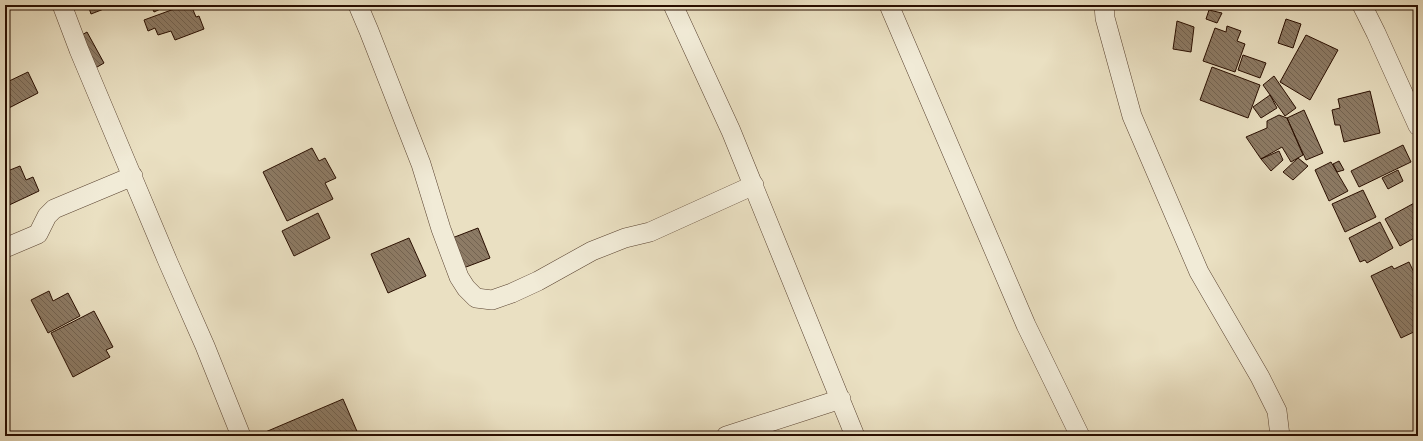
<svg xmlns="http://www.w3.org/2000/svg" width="1423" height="441" font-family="'IM FELL French Canon',serif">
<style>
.building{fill:url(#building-back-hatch);stroke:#290e00}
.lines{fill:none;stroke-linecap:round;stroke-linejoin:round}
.minor-casing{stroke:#594230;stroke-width:20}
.minor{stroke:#f1ebd7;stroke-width:19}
</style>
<defs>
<pattern id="building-back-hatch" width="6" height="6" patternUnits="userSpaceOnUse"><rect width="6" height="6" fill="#8d7b65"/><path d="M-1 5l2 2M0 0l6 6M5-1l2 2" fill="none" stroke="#736351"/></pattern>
</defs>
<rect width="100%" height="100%" fill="#eae0c2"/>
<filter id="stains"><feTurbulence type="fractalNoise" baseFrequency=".005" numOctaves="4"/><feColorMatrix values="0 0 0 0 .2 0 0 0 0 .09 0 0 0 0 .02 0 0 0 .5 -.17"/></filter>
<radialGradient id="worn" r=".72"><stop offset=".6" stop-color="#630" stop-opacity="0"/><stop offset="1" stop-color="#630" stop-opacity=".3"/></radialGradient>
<path class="building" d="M88,5H114L91,14Z
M151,5H169L154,12Z
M185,5H191L196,17L199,16L204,29L175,40L171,31L158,35L155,28L148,31L144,20Z
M1209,10L1222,13L1217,23L1206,19Z
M1286,19L1301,24L1293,48L1278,43Z
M1177,21L1194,27L1191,52L1173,49Z
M1227,26L1241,31L1237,41L1245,44L1235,72L1203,61L1215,28L1226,32Z
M87,32L104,63L92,70L75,39Z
M1306,35L1338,50L1310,100L1280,82Z
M1243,55L1266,63L1260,78L1238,70Z
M1212,67L1260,85L1248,118L1200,100Z
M28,72L38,93L5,110V83Z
M1274,76L1296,108L1285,116L1263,85Z
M1370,91L1380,133L1344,142L1340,125H1335L1332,110L1340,108L1338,99Z
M1270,95L1277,108L1261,118L1253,107Z
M1304,110L1323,153L1306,160L1287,118Z
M1279,115L1287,118L1303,155L1291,162L1282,147L1261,159L1246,137L1267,128V121Z
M1403,145L1411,162L1359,187L1351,171Z
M312,148L319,161L325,158L336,178L325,183L333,199L287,221L263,172Z
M1279,151L1283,160L1271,171L1261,159Z
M1298,158L1308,166L1293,180L1283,172Z
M1339,161L1344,170L1337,172L1333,164Z
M1331,162L1348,191L1329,201L1315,170Z
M20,166L26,180L33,177L39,191L5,207V172Z
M1398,170L1403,181L1388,189L1382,178Z
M1363,190L1376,217L1345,232L1332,204Z
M1418,201V236L1400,246L1385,219Z
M318,213L330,238L294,256L282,231Z
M1380,222L1393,248L1367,263L1365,260L1360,262L1349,238Z
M478,228L490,258L458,270L447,240Z
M409,238L426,276L388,293L371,254Z
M1409,262L1418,281V330L1401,338L1371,276L1392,266L1394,269Z
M49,291L53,301L68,293L80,316L48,333L31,300Z
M94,311L113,347L106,350L110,357L73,377L51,333Z
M343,399L359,436H256Z"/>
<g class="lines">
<defs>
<path id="minor" d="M62,5L79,50L168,262L205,346L241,436
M358,5L369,31L421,164L441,229L459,277L466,288L476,298L492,300L512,293L538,281L592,251L625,238L650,232L754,185
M673,5L731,131L855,436
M889,5L1026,325L1080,436
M1104,5L1105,18L1132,116L1199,272L1260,377L1277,411L1280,436
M1362,5L1376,33L1418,126
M5,248L38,234L47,216L54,209L133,176
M726,436L841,399"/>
</defs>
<use href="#minor" class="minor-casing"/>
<use href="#minor" class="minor"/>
</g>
<rect width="1423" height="441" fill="none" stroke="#eae0c2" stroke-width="20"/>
<rect x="6" y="6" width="1411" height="429" fill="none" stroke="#290e00" stroke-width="2"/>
<rect x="10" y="10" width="1403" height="421" fill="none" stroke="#290e00"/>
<rect width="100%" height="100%" filter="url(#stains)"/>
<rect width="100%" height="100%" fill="url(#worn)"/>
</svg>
